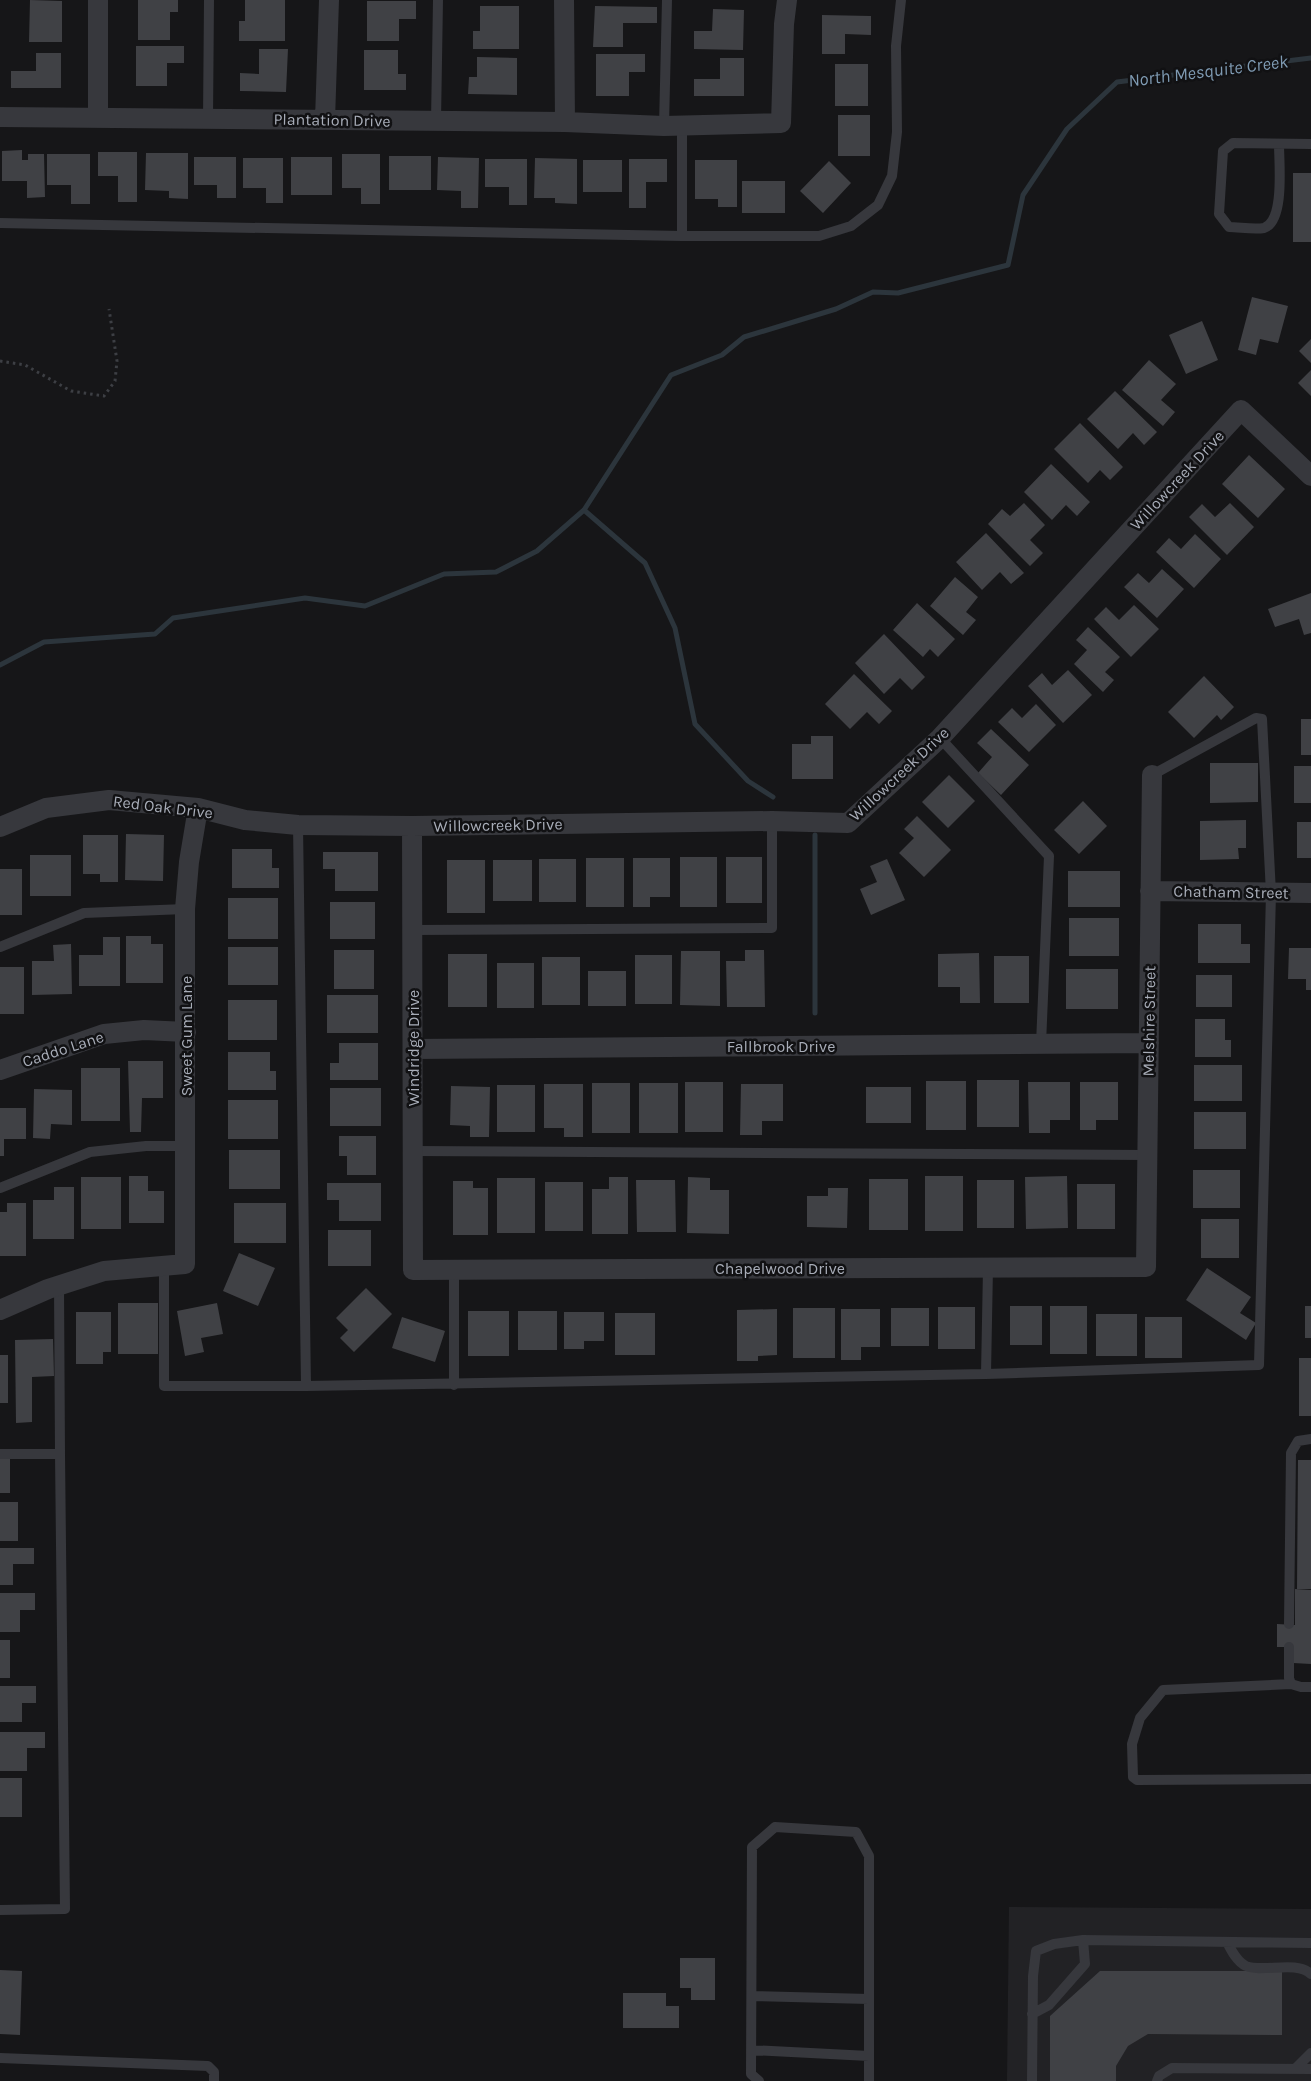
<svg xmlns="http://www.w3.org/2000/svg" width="1311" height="2081" font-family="Karla,sans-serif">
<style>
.built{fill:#222225}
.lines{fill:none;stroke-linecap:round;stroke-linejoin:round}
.stream{stroke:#2c353c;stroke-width:5}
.building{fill:#404145}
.path{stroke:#3d3f44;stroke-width:3;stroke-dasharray:2.5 4;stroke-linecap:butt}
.lane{stroke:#37383d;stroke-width:10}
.street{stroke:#37383d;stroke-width:20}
.labels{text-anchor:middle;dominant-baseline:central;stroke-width:5;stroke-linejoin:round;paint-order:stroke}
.street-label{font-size:16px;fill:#a8adb8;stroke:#111113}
.water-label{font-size:18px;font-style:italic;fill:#7f9bb3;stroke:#111113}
</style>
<rect width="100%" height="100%" fill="#161618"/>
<path class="built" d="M1009,1907L1311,1909V2081H1007Z"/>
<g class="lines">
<path class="stream" d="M584,510L645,563L675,628L695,724L748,781L773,797
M0,665L44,642L155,634L173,618L305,598L365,606L444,574L496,572L537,551L584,510L671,375L722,355L744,337L836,309L873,292L898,293L1008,265L1023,195L1067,129L1117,82L1311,58
M815,835V1013"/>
</g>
<path class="building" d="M30,0L62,1V42H29Z
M138,0H178V12H170V40H138Z
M245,0H285V41H239V21H245Z
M367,1H416V19H399V41H367Z
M480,6H519V49H473V31H480Z
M595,6L657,7V23H623V47H593Z
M713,9L744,10L743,50L694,49V31H712Z
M822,15L871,16V35L845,34V54H822Z
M136,46H184V63H167V86H136Z
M259,49H288L286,92L240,91V73L259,74Z
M364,50H398V74H406V90H364Z
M36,53H61V88H11V71H36Z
M596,54H645V72H629V96H596Z
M477,57L517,58V95L468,94L469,77H477Z
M720,58H744V96H694V79H720Z
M835,64H868V106H835Z
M838,115H870V156H838Z
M22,150V160H28V154H44L45,197L27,198V181H2V151Z
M98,152H137V202H118V176H98Z
M146,153H188V199L169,198V191L145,190Z
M47,154H90V204H71V185H47Z
M342,154H380V204H361V188H342Z
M389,156H431V190H389Z
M194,157H236V198H217V185H194Z
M291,157H332V195H291Z
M438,157L479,158L478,208H461V191L437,190Z
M243,158H283V203H266V188H243Z
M535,158L577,159V204L555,203V198H534Z
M485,159H527V205H509V187H485Z
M629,159H667V182H646V208H629Z
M583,160H622V192H583Z
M695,160H737V207H718V199H695Z
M829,161L851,183L823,213L800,191Z
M1293,173H1311V242H1293Z
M742,181H785V213H742Z
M1252,297L1288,306L1278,343L1260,339L1256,355L1238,350Z
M1202,321L1218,360L1186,374L1169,335Z
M1311,339V363L1299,351Z
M1149,360L1176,384L1161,400L1175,412L1163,426L1122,390Z
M1311,370V396L1298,383Z
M1115,391L1157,432L1144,445L1133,433L1118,449L1087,419Z
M1080,423L1123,467L1110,480L1100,470L1088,483L1054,449Z
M1249,455L1285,489L1258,518L1222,484Z
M1051,464L1090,502L1077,516L1066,505L1052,520L1024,492Z
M1024,503L1045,525L1030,540L1043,553L1030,566L988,524L1002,509L1010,516Z
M1230,503L1254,527L1227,555L1189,517L1202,504L1215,517Z
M986,533L1024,573L1011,584L1000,572L982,590L956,562Z
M1195,534L1221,559L1194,588L1156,552L1169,538L1181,549Z
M1162,569L1184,589L1157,618L1124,587L1138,573L1149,583Z
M955,577L978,597L966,612L976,620L963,635L930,606Z
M1311,593V633L1304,635L1299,619L1275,627L1268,609Z
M917,603L955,639L938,657L930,649L923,657L893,630Z
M1134,605L1159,629L1131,657L1094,619L1106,607L1119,620Z
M1088,627L1120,657L1105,672L1114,680L1103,692L1074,664L1087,650L1076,640Z
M884,634L925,677L912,690L900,678L884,694L855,663Z
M1068,670L1092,695L1063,723L1028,686L1042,673L1052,685Z
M854,674L892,711L879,724L867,712L850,729L825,704Z
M1204,676L1234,707L1221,720L1217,715L1194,738L1168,712Z
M1036,704L1056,725L1029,752L998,722L1012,708L1022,718Z
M1301,719H1311V755H1301Z
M991,729L1029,765L1001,795L978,773L992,757L977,743Z
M811,736H833V779H792V744H811Z
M1210,763H1258V802L1210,803Z
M1294,766H1311V803H1294Z
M949,775L975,801L948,828L922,802Z
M1083,801L1107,826L1079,854L1054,830Z
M917,816L951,850L924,877L899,853L914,838L904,829Z
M1246,820V848H1238L1239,859L1200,860V821Z
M1297,822H1311V858H1297Z
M126,834L164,835L163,881L125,880Z
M83,835H118V882H100V874H83Z
M232,849H272V868H279V888H232Z
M323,852H378V891H335V869H323Z
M30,855H71V896H30Z
M680,857H717V907H680Z
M726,857H762V903H726Z
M586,858H624V907H586Z
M633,858H670V897H650V907H633Z
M539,859H576V902H539Z
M887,859L905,900L871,915L860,889L877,882L870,866Z
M447,860H485V913H447Z
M493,860H532V901H493Z
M0,869H22V915H0Z
M1068,871H1120V907H1068Z
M228,898H278V939H228Z
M330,902H375V939H330Z
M1069,918H1119V956H1069Z
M1198,924H1241V944H1250V963H1198Z
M126,936H151V944H163V983H126Z
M103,937H120V986H79V955H103Z
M71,944L72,994L32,995V961H54L53,945Z
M228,947H278V985H228Z
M1289,948H1311V990H1306V979H1288Z
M334,950H374V989H334Z
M745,950H764L765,1007H727L726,961H745Z
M681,951H720V1006L680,1005Z
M979,953L980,1003H960V987H938V954Z
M448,954H487V1007H448Z
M635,955H672V1004H635Z
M994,956H1029V1003H994Z
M542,957H580V1005H542Z
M497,963H534V1008H497Z
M0,967H24V1014H0Z
M1066,969H1118V1009H1066Z
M588,971H626V1006H588Z
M1196,975H1232V1007H1196Z
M327,995H378V1033H327Z
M228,1000H277V1040H228Z
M1195,1019H1225V1040H1231V1057H1195Z
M339,1043H378V1080H330V1063H339Z
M228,1052H270V1071H276V1090H228Z
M128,1061H163V1098H142L141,1132H130Z
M1194,1065H1242V1101H1194Z
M81,1068H120V1121H81Z
M977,1080H1019V1127H977Z
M926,1081H966V1130H926Z
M685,1082H723V1132H685Z
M1028,1082H1070V1120H1050V1133H1029Z
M1080,1082H1118V1120H1096V1130H1080Z
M592,1083H630V1133H592Z
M639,1083H678V1133H639Z
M544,1084H583V1137H564V1128H544Z
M741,1084H783V1121H762V1135H740Z
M497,1085H535V1132H497Z
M451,1086L490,1087L489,1137H470V1126L450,1125Z
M866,1087H911V1123H866Z
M330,1088H381V1126H330Z
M34,1089L72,1090V1125L51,1124L50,1139L33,1138Z
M228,1100H278V1139H228Z
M0,1108H26V1139H4V1156H0Z
M1194,1112H1246V1149H1194Z
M339,1136H376V1175H347V1156H339Z
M229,1150H280V1189H229Z
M1193,1170H1240V1208H1193Z
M129,1176H148V1191H164V1223H129Z
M925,1176H963V1231H925Z
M1067,1176L1068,1228L1026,1229L1025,1177Z
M81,1177H121V1229H81Z
M609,1177H628V1234H592V1189H609Z
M688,1177L710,1178V1190H729V1234L687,1233Z
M497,1178H535V1233H497Z
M869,1179H908V1230H869Z
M636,1180H675L676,1232H637Z
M977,1180H1014V1228H977Z
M453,1181H473V1188H488V1235H453Z
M545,1182H583V1231H545Z
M327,1183H381V1221H339V1200H327Z
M1077,1184H1115V1229H1077Z
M54,1187H74V1239H33V1200H54Z
M828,1188H848L847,1228L807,1227V1196H828Z
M7,1203H26V1256H0V1212H7Z
M234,1203H286V1243H234Z
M1201,1219H1239V1258H1201Z
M328,1230H371V1266H328Z
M239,1253L275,1268L258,1306L223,1291Z
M1207,1268L1251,1297L1240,1313L1256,1323L1246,1340L1186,1300Z
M366,1288L392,1314L354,1352L340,1338L348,1330L336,1318Z
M118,1303H158V1354H118Z
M217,1303L223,1334L201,1338L204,1352L185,1356L177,1311Z
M1010,1306H1042V1345H1010Z
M1050,1306H1087V1354H1050Z
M1305,1306H1311V1338H1305Z
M938,1307H975V1349H938Z
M793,1308H835V1358H793Z
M891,1308H929V1346H891Z
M777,1309V1355L758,1356V1361H737V1310Z
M841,1309H880V1347H861V1360H841Z
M468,1311H509V1356H468Z
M518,1311H557V1350H518Z
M76,1312H111V1352H103V1364H76Z
M564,1312H604V1341H584V1349H564Z
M615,1313H655V1355H615Z
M1096,1314H1137V1356H1096Z
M402,1317L445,1331L435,1362L392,1348Z
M1145,1317H1182V1358H1145Z
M53,1339L54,1376L32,1377V1422L16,1423L15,1340Z
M0,1355H8V1403H0Z
M1299,1358H1311V1416H1299Z
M0,1458H10V1493H0Z
M1298,1460H1311V1589H1297Z
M0,1502H18V1541H0Z
M0,1548H34V1564H13V1585H0Z
M1295,1589L1311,1590V1664L1293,1663V1647H1277V1624L1295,1625Z
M0,1593H35V1610H20V1632H0Z
M0,1640H10V1678H0Z
M0,1686H36V1703H22V1722H0Z
M0,1732H45V1748H27V1771H0Z
M0,1778H22V1817H0Z
M680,1958H715V2000H691V1988H680Z
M0,1970L22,1971L20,2035L0,2034Z
M1100,1971H1282V2035L1148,2034L1128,2046L1116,2066V2081H1050V2016Z
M623,1993H666V2006H679V2028H623Z"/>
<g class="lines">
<path class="path" d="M0,361L25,365L71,391L104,396L115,381L117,361L109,309"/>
<path class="lane" d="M208,119L209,0
M436,121L438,0
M664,126L667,0
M1279,144C1279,163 1285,221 1264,228C1254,230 1239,227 1229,227L1219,214L1223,151L1233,143L1311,144
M0,223L682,236H819L851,226L878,205L892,176L897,132L896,46L901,0
M682,236V126
M940,738L1049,856L1041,1044
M298,825L306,1386L986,1374L1259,1365L1271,893L1262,719L1256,718L1152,775
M413,930L772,928V821
M0,947L84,913L185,909
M413,1151L1147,1155
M0,1188L90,1152L146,1146H186
M164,1266V1386H306
M59,1286L60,1454
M986,1374L988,1268
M454,1385V1270
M0,1454H60L65,1909L0,1910
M1289,1624L1291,1453L1298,1441L1311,1439
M1289,1647V1678L1291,1684L1301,1687H1311
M1291,1684L1163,1690L1140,1718L1132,1744L1133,1777L1137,1780L1311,1779
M1227,1942C1231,1950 1237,1962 1246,1966C1263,1973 1296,1960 1311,1974
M752,1996L869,1999
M1032,2014L1049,2005L1085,1964L1083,1940
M751,2050L869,2056
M0,2058L208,2066L214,2072V2081
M1295,2069L1311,2053
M759,2081L751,2074L752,1847L775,1827L856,1832L869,1856V2081
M1032,2081L1033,1976L1036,1951L1054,1944L1083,1940L1311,1943
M1157,2081L1159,2076L1172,2068L1311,2069"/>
<path class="street" d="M564,0L565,122
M0,117L565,122L664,126L781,123L784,24L787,0
M98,117V0
M325,120L329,0
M412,826L413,1270L1146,1267L1152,775
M0,827L46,808L109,800L198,808L245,820L298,825L412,826L772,821L848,823L940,738L1241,410L1311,476
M1150,891L1311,893
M413,1049L1149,1043
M0,1070L104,1034L144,1030L186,1032
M0,1310L48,1289L104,1271L185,1264V909L189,862L198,808"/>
</g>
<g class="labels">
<g class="street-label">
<text transform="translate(332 120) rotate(1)">Plantation Drive</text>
<text transform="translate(1177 480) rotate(-47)">Willowcreek Drive</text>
<text transform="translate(899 774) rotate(-43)">Willowcreek Drive</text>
<text transform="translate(163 807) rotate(7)">Red Oak Drive</text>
<text transform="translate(498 825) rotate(-1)">Willowcreek Drive</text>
<text transform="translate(1231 892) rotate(1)">Chatham Street</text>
<text transform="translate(1149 1021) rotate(-89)">Melshire Street</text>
<text transform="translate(186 1036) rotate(-90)">Sweet Gum Lane</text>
<text x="781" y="1046">Fallbrook Drive</text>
<text transform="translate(413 1048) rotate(-90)">Windridge Drive</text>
<text transform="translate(63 1049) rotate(-18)">Caddo Lane</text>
<text x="780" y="1268">Chapelwood Drive</text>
</g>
<g class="water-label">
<text transform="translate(1208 71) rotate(-7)">North Mesquite Creek</text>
</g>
</g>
</svg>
